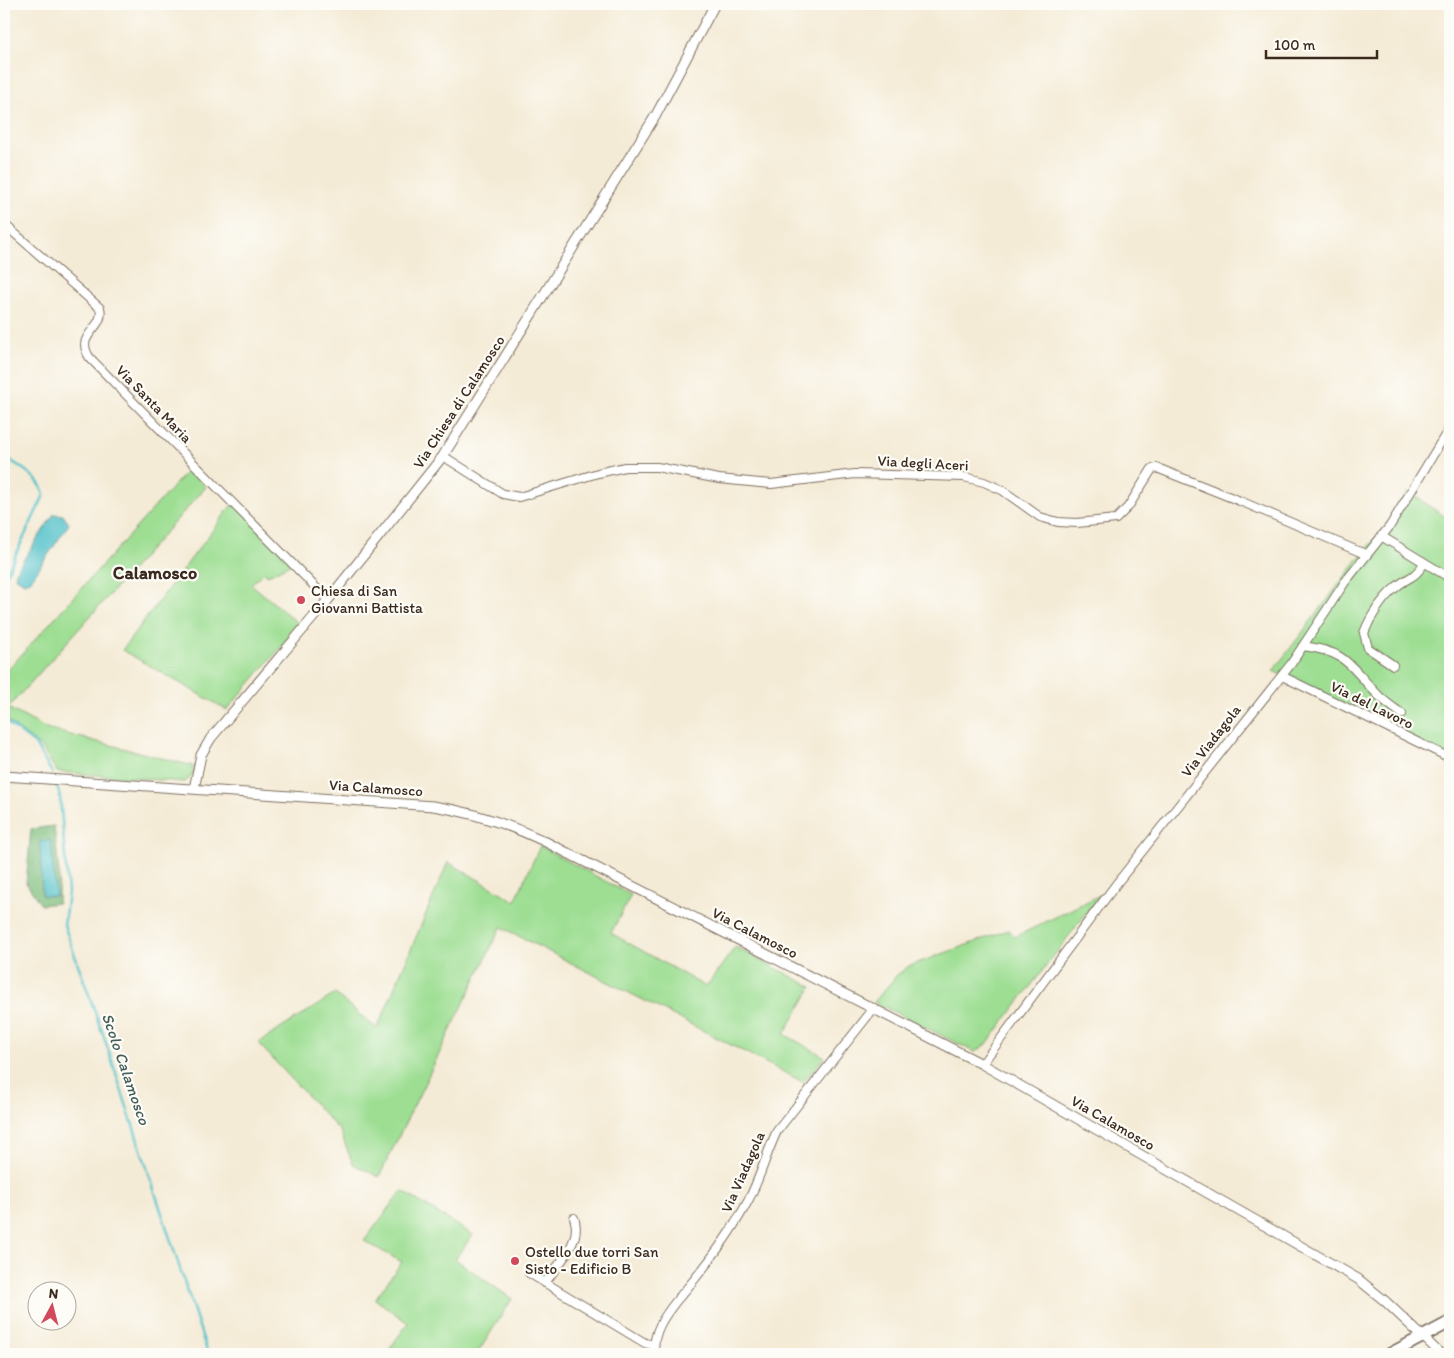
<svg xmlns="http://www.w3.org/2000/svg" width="1454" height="1358" font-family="Itim,sans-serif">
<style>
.green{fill:#9dde93;stroke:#6c8458}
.forest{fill:#7ebd7d;stroke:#5c744e}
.water{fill:#55c2cb;stroke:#487674}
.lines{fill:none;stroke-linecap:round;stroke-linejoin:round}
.stream{stroke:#55c2cb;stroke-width:2.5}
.minor-casing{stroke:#7c6e5e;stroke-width:10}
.tertiary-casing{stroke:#7c6e5e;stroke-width:11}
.primary-casing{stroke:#7c6e5e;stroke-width:14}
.minor{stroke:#fff;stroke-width:8}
.tertiary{stroke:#fff;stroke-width:9}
.primary{stroke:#fff;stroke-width:11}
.poi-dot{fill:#d1495b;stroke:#fdfcf7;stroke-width:2}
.labels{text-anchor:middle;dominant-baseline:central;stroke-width:4.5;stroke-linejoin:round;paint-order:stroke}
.street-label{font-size:15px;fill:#3b2a1e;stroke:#fdfcf7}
.poi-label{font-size:15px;fill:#3b2a1e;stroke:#fdfcf7;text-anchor:start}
.water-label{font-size:16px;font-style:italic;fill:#445f5b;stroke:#fdfcf7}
.quarter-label{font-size:18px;font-weight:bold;fill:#3b2a1e;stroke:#fdfcf7}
</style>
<rect width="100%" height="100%" fill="#fdfcf7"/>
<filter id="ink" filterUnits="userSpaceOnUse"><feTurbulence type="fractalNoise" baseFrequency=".02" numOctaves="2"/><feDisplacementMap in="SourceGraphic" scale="10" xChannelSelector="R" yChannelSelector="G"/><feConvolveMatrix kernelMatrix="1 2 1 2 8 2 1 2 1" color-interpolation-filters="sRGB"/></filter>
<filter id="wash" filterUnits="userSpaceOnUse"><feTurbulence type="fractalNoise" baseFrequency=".0096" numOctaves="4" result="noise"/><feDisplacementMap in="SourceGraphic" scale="20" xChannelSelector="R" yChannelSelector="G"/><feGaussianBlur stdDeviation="1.12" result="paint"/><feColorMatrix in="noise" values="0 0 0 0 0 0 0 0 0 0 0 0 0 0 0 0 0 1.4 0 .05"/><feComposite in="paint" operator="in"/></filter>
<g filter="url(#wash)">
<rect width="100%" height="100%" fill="#f4ebd6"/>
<path class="green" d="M189,469L206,487L8,708L47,729L193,766L192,776L185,782L57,772L42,748L4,718V674Z
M1408,492L1450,520V760L1273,671L1365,550L1387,525Z
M234,502L296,561L268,575L264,572L251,584L300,625L227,710L122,650Z
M540,846L631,895L611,933L706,987L735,947L812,987L784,1034L825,1057L803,1082L501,927L379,1177L353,1164L340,1131L258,1043L335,994L377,1029L448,862L515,901Z
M1100,895L986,1045L975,1052L874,1002L897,975L909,966L1008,930L1015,937Z
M402,1191L473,1235L455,1259L512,1299L477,1354H386L408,1323L375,1299L402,1262L364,1241Z"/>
<path class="forest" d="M54,826L59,873L58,903L41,905L26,883L31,829Z"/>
<path class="water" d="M54,514L63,515L69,524L31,580L24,583L15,577L16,571Z
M51,840L56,896H42L40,841Z"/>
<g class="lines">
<path class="stream" d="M4,456C18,466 41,477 44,495L4,579
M4,720L35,744L53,774
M57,786L60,797L68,892L64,925L105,1040L208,1354"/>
</g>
</g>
<g filter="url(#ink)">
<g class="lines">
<defs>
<path id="minor" d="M4,224L100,308C106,329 73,334 90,358L328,600
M443,456L503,494L519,497L598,473L625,467H657L719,479L771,484L855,474L964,477L984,482L1002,490L1040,517L1058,522L1077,523L1116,519L1128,507L1152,469L1157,468L1240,501L1365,554
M1381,536L1450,578
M1303,646C1349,652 1349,666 1378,695C1385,702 1394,708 1402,714
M1393,665L1368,648L1364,633C1370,617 1382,599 1395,588C1407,577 1416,578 1424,563
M1282,676L1450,758
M982,1064L1117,883L1291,664L1345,582L1390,526L1450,427
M529,1273L645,1343L653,1345
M545,1283C558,1264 583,1241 574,1218
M1423,1337L1441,1354
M655,1354C651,1334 665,1315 677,1300C704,1269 729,1237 748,1201C760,1179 766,1154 777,1131L874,1008"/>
<path id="tertiary" d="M4,776L433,806C473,812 508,824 544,841L982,1064L1358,1279L1385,1301L1423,1337
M194,789L201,755L211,738L328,600L443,456L656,115L715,4"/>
<path id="primary" d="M1390,1354L1450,1322"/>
</defs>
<use href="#minor" class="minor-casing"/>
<use href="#tertiary" class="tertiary-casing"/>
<use href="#primary" class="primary-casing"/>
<use href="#minor" class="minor"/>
<use href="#tertiary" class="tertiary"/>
<use href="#primary" class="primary"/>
</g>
</g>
<g class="poi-dot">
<circle cx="301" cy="600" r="5"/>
<circle cx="515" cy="1261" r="5"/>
</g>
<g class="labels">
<g class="street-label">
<text transform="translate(459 402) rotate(-57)">Via Chiesa di Calamosco</text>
<text transform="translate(154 404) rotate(46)">Via Santa Maria</text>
<text transform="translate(923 463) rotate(3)">Via degli Aceri</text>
<text transform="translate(1372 705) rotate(26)">Via del Lavoro</text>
<text transform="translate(1211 741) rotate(-52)">Via Viadagola</text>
<text transform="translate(376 788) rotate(4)">Via Calamosco</text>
<text transform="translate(755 933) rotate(27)">Via Calamosco</text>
<text transform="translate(1113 1123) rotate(30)">Via Calamosco</text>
<text transform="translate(743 1172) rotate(-66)">Via Viadagola</text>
</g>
<g class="poi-label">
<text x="311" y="591">Chiesa di San<tspan x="311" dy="17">Giovanni Battista</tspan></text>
<text x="525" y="1252">Ostello due torri San<tspan x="525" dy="17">Sisto - Edificio B</tspan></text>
</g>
<g class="water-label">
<text transform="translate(126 1069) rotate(71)">Scolo Calamosco</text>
</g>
<g class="quarter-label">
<text x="155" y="573">Calamosco</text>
</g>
</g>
<rect width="1454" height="1358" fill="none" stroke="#fdfcf7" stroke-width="20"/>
<g transform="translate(52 1306) rotate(7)"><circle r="24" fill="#fdfcf7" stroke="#afa8a0"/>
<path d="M0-4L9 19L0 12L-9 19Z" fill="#d1495b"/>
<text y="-8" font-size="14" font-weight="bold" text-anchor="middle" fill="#3b2a1e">N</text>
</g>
<path d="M1266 50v8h111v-8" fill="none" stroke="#3b2a1e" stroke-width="2.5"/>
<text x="1274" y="50" font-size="15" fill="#3b2a1e" stroke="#fdfcf7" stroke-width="4" paint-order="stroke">100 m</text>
</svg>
